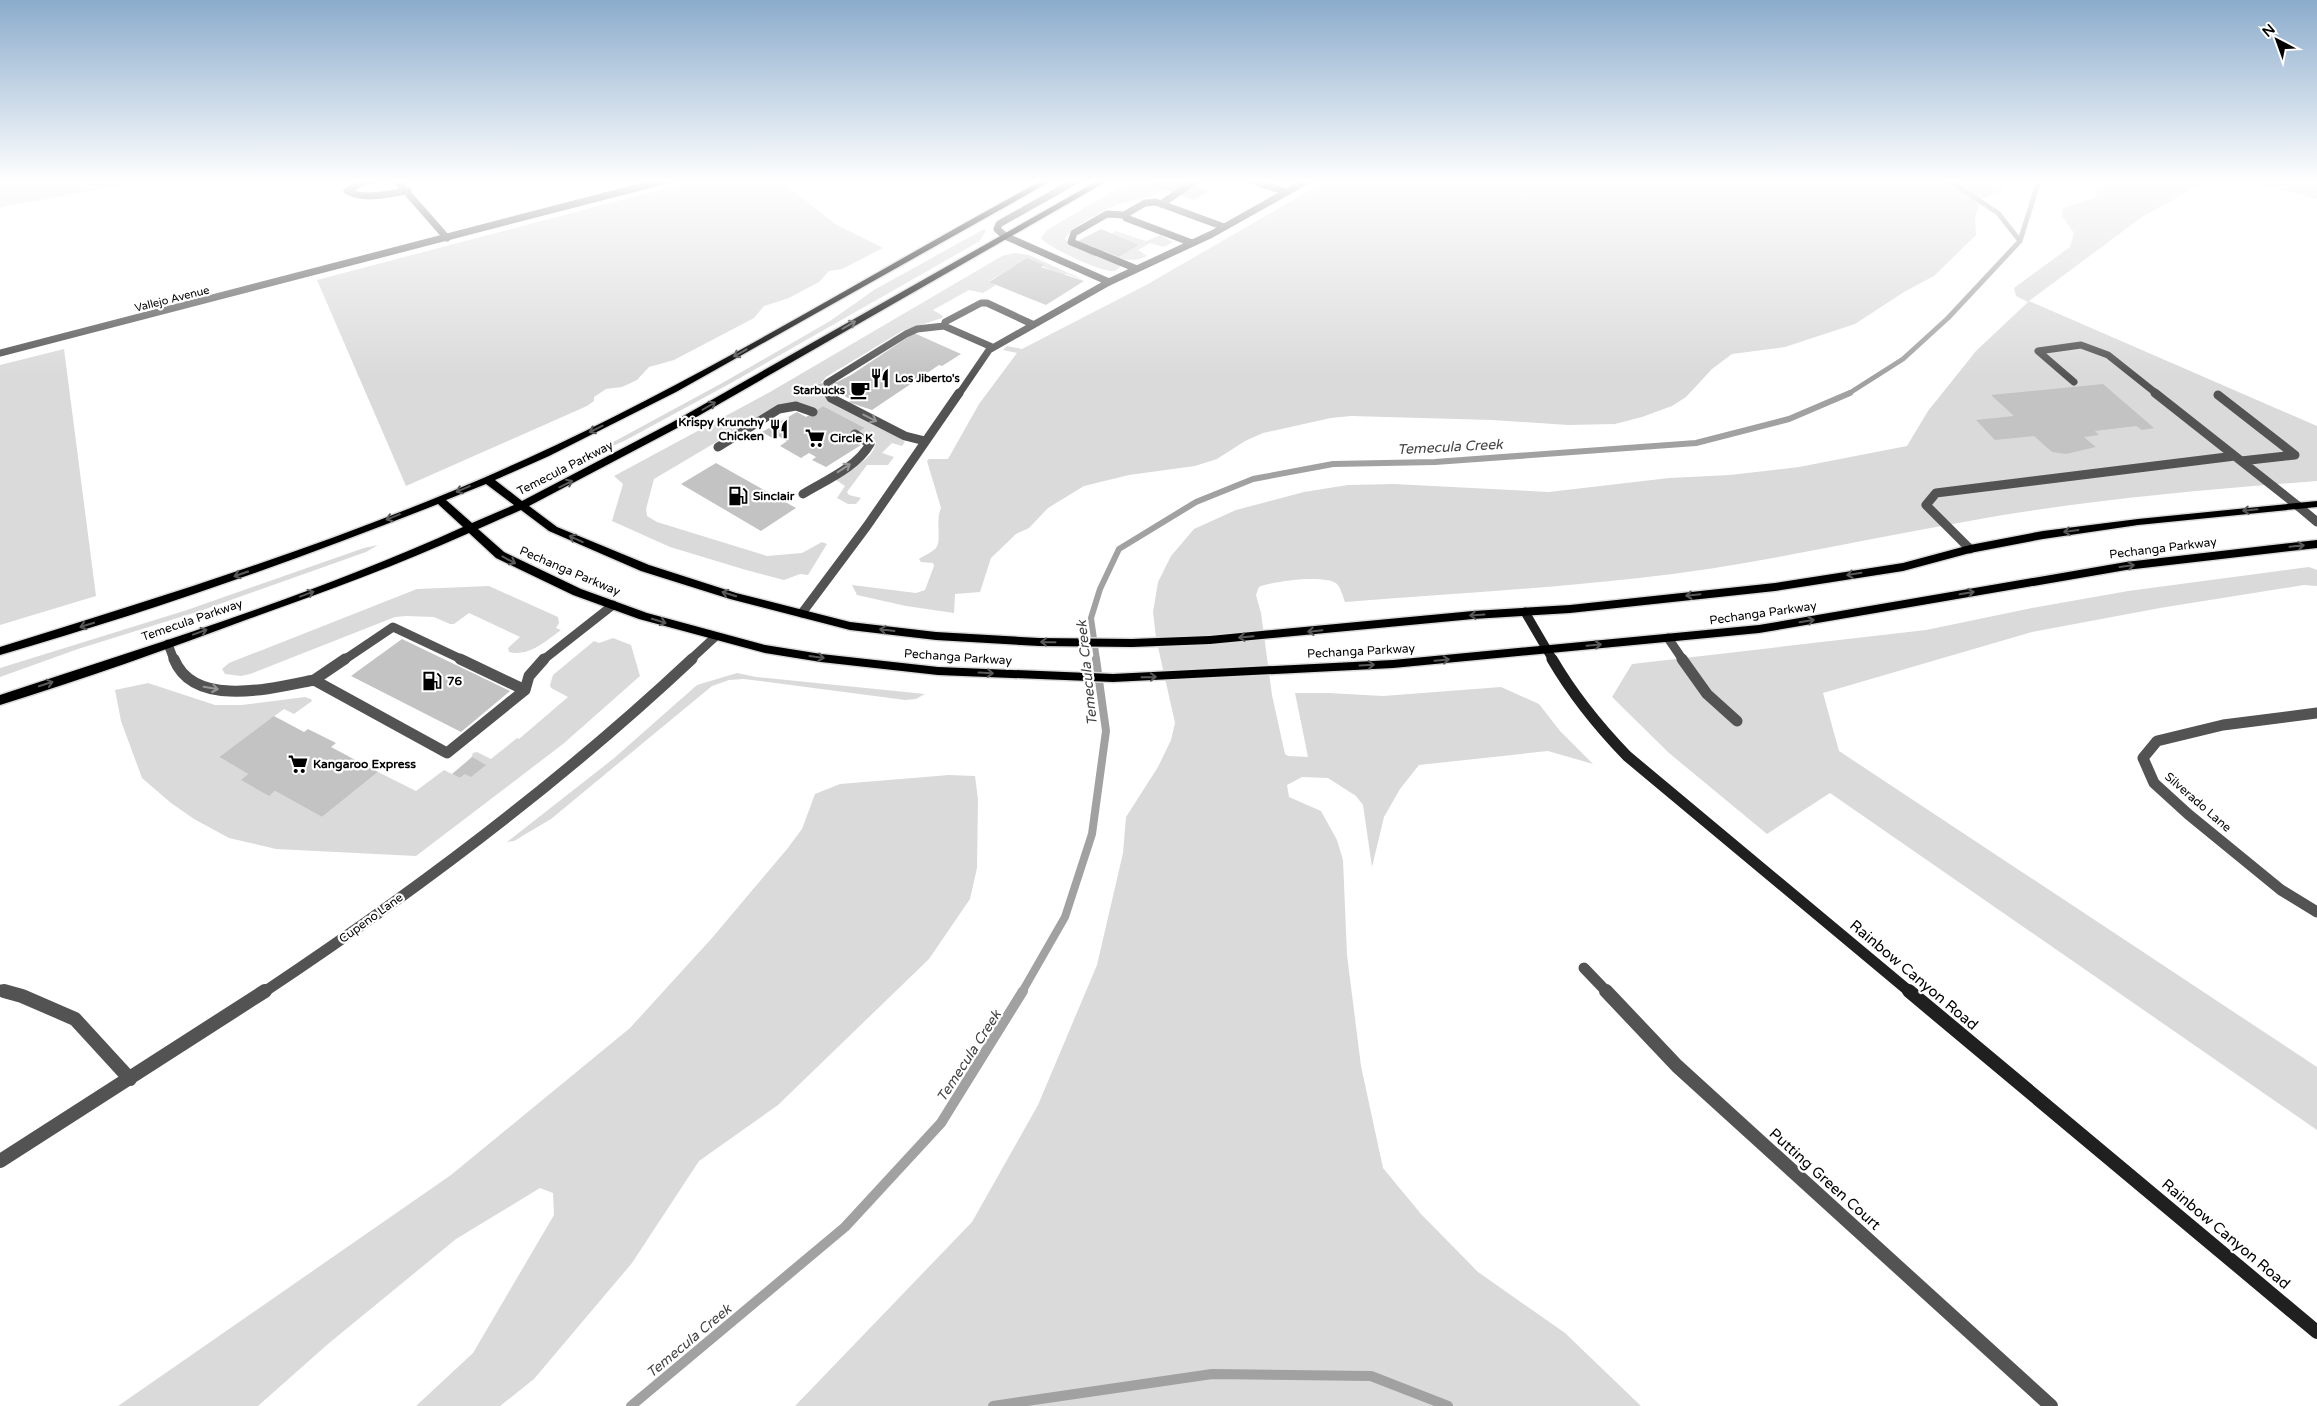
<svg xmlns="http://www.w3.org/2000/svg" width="2317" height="1406" font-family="'Varela Round',sans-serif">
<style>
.green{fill:#dadada}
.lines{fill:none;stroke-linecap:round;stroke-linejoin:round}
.stream-far3{stroke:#a1a1a1;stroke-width:5}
.stream-far2{stroke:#a1a1a1;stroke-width:6}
.stream-far1{stroke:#a1a1a1;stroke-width:8}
.stream{stroke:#a1a1a1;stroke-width:10}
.building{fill:#c3c3c3}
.primary-casing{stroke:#dbdbdb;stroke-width:3}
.lane-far2{stroke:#535353;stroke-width:7}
.lane-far1{stroke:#535353;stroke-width:9}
.lane{stroke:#535353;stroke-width:11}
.street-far3{stroke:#535353;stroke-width:7}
.street-far2{stroke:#535353;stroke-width:9}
.street-far1{stroke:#535353;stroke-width:11}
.street{stroke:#535353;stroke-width:14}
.secondary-far2{stroke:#202020;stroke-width:9}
.secondary-far1{stroke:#202020;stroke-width:11}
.secondary{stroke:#202020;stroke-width:14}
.primary{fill:#000;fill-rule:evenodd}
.oneway{stroke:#595959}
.oneway2{stroke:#989898}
.labels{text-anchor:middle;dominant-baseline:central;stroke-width:4.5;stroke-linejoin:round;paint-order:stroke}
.far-street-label{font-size:11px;fill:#000;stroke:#fff}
.far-poi-label{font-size:11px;font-weight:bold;fill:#000;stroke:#fff;text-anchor:start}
.poi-label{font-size:12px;font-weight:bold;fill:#000;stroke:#fff;text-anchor:start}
.street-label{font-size:12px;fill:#000;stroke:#fff}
.water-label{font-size:14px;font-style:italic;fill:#424242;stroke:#fff}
.near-street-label{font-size:15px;fill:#000;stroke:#fff}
</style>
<rect width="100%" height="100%" fill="#fff"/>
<path class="green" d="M0,180H152L0,207Z
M697,180H780L835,224L883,248L842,269L829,271L819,282L789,298L764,306L754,318L674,360L649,367L637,380L622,387L606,389L594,397V401L587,406L406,486L317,280Z
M1132,180H1158L1150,185L1164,190C1149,199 1133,200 1116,205C1106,209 1068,229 1065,239L1071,246L1086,251L1085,253L1118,264L1120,267C1116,271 1112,272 1106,270C1094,268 1047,247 1041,238L1047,230Z
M1328,180H2007L2009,184L2000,191L1980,200L1975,219L1976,235L1934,276L1904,292L1855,324L1785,347L1732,354L1712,369L1686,397L1672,406L1642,417L1615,424L1568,425L1492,420L1351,416L1331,418L1263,433L1245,441L1217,459L1195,466L1129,475L1084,486L1048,508L1029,528L1016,534L991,558L980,592L955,594L954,613L906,606L857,595L852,585L916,593L925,590L934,566L933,563L921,562L919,559C924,556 932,552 936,548C942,541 935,520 941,508L927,461L929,459H948L979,404L1017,353L1003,350L1007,346L1022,349L1146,285Z
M2095,180H2208L2142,217L2029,301L2317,426V481C2201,490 2084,500 1969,521C1859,540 1751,566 1639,578C1542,589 1443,594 1345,602C1343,597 1341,588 1337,584C1327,574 1272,581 1259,587L1256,595L1261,613L1272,695L1285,754L1288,756L1308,757L1295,693H1329L1383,696L1501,687L1539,704L1560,731L1593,764L1548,751L1419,765L1400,789L1384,817L1372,867L1363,805L1356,796L1328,778L1302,777L1287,785L1289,797L1321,811L1337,840L1343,860L1347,955L1361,1066L1383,1168L1421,1214L1478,1272L1565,1333L1641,1406H795L972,1222L1038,1105L1097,965L1123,853L1126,817L1158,767L1171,740L1175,723L1156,638L1153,612L1158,582L1171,556L1194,529L1236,510L1304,492L1348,485L1394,484L1549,492L1669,478L1730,475L1799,467L1907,446L1928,411L1976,351L2028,302L2016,296L2014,288L2070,247L2074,233L2062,216L2063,208L2097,197Z
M2241,180H2317V199Z
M984,229L986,230L980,241L731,383L626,440L569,466L724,382L830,321L874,290Z
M1116,231L1146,241L1160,235L1173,242L1164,247L1150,243L1138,250L1147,256C1131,264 1118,258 1102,252L1104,251L1119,257L1139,245L1111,234Z
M1014,253L1029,255L1084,280L1066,274L1063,276L1027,259L989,281L996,285L983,293L969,290L933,310L943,316L942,318L902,331L826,377L821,383L814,384L826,398L896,435L905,442L902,446L892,443L882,453L894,457L888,465H867L847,492L849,495L861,498L856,504H848L837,498L845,486L836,480C848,467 873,462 876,442L859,432L865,428L823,406L817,410L799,402L777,406L654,479L646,509L647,516L657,522L767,556L802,553L822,542L827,544L808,575L800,574L784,580L746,570L670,547L612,521L623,484L614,476L770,392L1002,256Z
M64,349L96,596L0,625V365Z
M378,545L366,552L200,611L78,649L0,677V668L187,610L364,548Z
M2309,567L2317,570V586L2304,585L2160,608L2032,632L1823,693L1839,751L2317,1067V1130L1830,793L1767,834L1669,753L1612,697L1632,664L1926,630L2032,608L2128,591Z
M489,586L558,617L559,623L556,628L561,630C546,641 529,657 509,652L508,648L520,637L469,613L454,624H450L434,617L406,616L395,617L250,674L241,676L225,674L222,669L229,663L417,589Z
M613,638L631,645L640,676L563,744L416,856L276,849L229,838L194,819L171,803L142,778L121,721L115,690L148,683L215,705H242L305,697L311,699L312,701L294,714L284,709L219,757L248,774L242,780L269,795L275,791L322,817L378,772L416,791L444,770L460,778L465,774L473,753L477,752L491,759L517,738L519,739L568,697L551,688L550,685L553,675L594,641L599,643Z
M737,673L756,677L925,694L916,699L905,700L744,679L729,680L712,686L551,819L514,841L507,842L613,759L697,685Z
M949,775L975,776L978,799L977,868L970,899L929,959L778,1105L699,1161L632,1263L534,1379L500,1406H416L473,1353L554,1215L553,1193L540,1188L456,1239L328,1344L258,1406H118L451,1175L630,1028L712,938L787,849L802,829L815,794L840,784Z"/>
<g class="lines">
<path class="stream-far3" d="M1948,180L1998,213L2020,241
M1848,394L1903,359L1948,318L2020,241L2039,180"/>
<path class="stream-far2" d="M1097,660L1091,618L1100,589L1119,549L1196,502L1253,479L1333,464L1435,462L1696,443L1789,419L1850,393"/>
<path class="stream-far1" d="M1022,992L1065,917L1092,834L1106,731L1096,659"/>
<path class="stream" d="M631,1406L845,1227L941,1123L1023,991
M993,1406L1212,1374L1371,1376L1448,1406"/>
</g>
<path class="building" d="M1158,180H1177L1209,191L1194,200L1150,185Z
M1101,229L1139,245L1119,257L1104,251L1094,257L1084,252L1094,247L1076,242Z
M1027,258L1044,265L1041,267L1084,281L1046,305L989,282Z
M914,333L961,354L942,366L939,365L872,410L848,402L852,400L837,392L814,395V384L837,382L851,375Z
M2103,384L2154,428L2142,430L2136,426L2095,431L2099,435L2084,437L2096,447L2066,454L2052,452L2034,436L1995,440L1976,420L2014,416L1991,395Z
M823,406L865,428L848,439L861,445L826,467L812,460L816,457L809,453L801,458L780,446L787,441L778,436L774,439L762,432L797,412L806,417Z
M716,463L796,508L761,531L681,484Z
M402,639L510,691L461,732L351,676Z
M274,716L304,732L308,729L336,743L331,747L378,772L322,817L275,791L269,796L241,780L248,774L219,757Z
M472,757L486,765L471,777L465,774L460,778L452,774Z"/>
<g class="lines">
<defs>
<path id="primary" d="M1043,180H1053L676,392L549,456L495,480L522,501L671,423L1099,180H1109L679,427L529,506L557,527L649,565L736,593L850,622L936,632L1039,638L1132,639L1210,636L1473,611L1570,605L1775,583L1903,563L1970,545L2043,531L2138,519L2317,501V507L2138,525L2043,539L1970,553L1903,571L1775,591L1570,613L1473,619L1210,644L1132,647L1039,646L936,640L850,630L730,599L641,571L549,531L521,510L478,529L504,552L581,589L647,613L765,645L821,654L938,667L1113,674L1393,660L1759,625L2126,562L2317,540V548L2126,570L1759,633L1393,668L1113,682L938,675L821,662L765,653L639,619L573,595L496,558L469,533C398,565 324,592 251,618C168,649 84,679 0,705V695C155,644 314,595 463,527L438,504C295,561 148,612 0,655V647C178,592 357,536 526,459C704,378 871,273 1043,180ZM486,484L514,505L472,523L446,500Z"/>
</defs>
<use href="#primary" class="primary-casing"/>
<path class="lane-far2" d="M377,180L365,181L347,191C366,201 388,193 408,191
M396,180L447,238
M1077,180L999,224L997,229L1005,236L1109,282
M1250,180L1286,192
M1161,204L1197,180
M1124,215L1107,214L1074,233L1071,242L1137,269
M1192,243L1126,218L1124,215L1145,203L1156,202L1224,227
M992,347L944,326L945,322L981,303H987L1032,324
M2074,382L2038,351L2081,345L2108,355L2157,394
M827,383L906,334L917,329L944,326
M959,394L989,350L1109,282L1212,234L1308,180"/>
<path class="lane-far1" d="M828,393L831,398L905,436L925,441
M2155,393L2298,506
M2218,395L2295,455L2241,461
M718,447L779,409L796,406L813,412
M803,494C826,480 856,468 870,444L855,434
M1970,549L1926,505L1936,493L2235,456
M802,613L867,526L959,393
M1668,638L1683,660
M168,644L174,660
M344,660L393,627L463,660
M543,660L613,605"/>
<path class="lane" d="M174,659C194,709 273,688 314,680
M345,659L314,680L447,753L525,690
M460,659L525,690
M1682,659L1707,694L1737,721
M525,690L529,676L544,659"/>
<path class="street-far3" d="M0,353L667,180"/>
<path class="street-far2" d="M2298,506L2317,522
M690,660L715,637"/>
<path class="street-far1" d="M2317,713L2223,725L2157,741L2143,758L2154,783L2188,814L2281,890L2317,912
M1584,968L1607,992
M0,990L8,992
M264,992C413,893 561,782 692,659"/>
<path class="street" d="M4,991L22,996L75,1019L130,1079
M1606,991L1677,1066L2051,1406
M0,1161L265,991"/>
<path class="secondary-far2" d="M1525,612L1553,660"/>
<path class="secondary-far1" d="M1552,659C1573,695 1598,726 1627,756L1910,992"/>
<path class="secondary" d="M1909,991L2317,1332"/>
<use href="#primary" class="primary"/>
</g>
<defs><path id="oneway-shaft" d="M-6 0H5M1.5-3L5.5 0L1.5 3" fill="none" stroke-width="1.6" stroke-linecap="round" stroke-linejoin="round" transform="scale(1.25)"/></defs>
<g class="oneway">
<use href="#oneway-shaft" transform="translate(849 325) rotate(-30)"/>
<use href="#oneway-shaft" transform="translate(740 353) rotate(151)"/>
<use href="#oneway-shaft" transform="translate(709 406) rotate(-30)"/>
<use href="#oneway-shaft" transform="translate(596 429) rotate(154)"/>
<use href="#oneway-shaft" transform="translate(566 484) rotate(-26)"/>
<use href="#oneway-shaft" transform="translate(463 489) rotate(157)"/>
<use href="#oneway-shaft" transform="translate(2250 510) rotate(174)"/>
<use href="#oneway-shaft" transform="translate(393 517) rotate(158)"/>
<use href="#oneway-shaft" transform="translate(2071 531) rotate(172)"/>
<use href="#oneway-shaft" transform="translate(576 539) rotate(-155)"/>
<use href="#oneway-shaft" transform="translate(2297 546) rotate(-6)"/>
<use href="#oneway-shaft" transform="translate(509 560) rotate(28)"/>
<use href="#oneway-shaft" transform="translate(2127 566) rotate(-8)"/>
<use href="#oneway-shaft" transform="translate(241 574) rotate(161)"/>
<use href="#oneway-shaft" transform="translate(1854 574) rotate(171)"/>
<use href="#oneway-shaft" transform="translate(1967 593) rotate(-10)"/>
<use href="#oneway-shaft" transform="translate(307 594) rotate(-20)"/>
<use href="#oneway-shaft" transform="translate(729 594) rotate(-163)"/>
<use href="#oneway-shaft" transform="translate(1693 595) rotate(174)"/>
<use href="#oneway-shaft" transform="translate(1477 615) rotate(176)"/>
<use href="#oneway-shaft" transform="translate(659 621) rotate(17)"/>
<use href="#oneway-shaft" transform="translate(1807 621) rotate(-9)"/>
<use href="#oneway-shaft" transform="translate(87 625) rotate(163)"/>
<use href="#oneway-shaft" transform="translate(887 630) rotate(-173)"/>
<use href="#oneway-shaft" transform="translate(1315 631) rotate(174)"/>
<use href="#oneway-shaft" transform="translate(200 632) rotate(-20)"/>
<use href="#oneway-shaft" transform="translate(1246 637) rotate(175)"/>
<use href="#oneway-shaft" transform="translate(1048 642) rotate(-179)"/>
<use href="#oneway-shaft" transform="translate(1594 645) rotate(-5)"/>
<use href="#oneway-shaft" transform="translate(817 657) rotate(8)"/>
<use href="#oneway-shaft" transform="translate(1442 660) rotate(-5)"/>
<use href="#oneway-shaft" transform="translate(1367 665) rotate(-3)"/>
<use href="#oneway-shaft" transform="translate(986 673) rotate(3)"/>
<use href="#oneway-shaft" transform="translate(1149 677) rotate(-1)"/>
<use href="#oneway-shaft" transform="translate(46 684) rotate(-18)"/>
</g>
<g class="oneway2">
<use href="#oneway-shaft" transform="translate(870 418) rotate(27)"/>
<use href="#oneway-shaft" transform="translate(844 468) rotate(-33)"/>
<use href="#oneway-shaft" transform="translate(211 688) rotate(9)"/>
</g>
<linearGradient id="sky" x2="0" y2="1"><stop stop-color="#8baccc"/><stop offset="0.48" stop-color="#fff"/><stop offset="1" stop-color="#fff" stop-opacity="0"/></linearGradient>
<rect width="2317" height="377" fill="url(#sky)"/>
<defs>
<symbol id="restaurant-bare" viewBox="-9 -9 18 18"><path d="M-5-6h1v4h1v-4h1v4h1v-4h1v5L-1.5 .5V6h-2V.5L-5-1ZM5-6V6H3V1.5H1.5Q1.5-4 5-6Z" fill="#000" stroke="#fff" stroke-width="2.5" paint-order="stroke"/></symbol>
<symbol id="cafe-bare" viewBox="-9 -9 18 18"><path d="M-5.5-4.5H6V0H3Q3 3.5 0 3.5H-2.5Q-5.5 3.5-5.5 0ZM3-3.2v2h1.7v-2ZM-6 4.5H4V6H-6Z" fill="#000" stroke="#fff" stroke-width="2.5" paint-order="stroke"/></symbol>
<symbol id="supermarket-bare" viewBox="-9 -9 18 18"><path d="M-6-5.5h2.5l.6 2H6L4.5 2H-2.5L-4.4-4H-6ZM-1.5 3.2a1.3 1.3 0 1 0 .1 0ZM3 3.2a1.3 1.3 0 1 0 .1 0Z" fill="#000" stroke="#fff" stroke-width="2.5" paint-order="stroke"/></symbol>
<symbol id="fuel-bare" viewBox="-9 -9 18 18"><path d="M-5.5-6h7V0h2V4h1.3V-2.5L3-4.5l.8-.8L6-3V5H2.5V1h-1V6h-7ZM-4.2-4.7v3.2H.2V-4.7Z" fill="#000" stroke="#fff" stroke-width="2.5" paint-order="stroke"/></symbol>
</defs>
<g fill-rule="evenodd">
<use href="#restaurant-bare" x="866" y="364" width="28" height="28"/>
<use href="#cafe-bare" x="846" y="376" width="28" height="28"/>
<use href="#restaurant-bare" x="765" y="415" width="28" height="28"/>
<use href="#supermarket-bare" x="801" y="424" width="28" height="28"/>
<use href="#fuel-bare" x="724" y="482" width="28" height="28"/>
<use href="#fuel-bare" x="418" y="667" width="28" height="28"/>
<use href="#supermarket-bare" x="284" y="750" width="28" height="28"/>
</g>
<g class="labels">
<g class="far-street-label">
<text transform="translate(172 299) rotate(-14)">Vallejo Avenue</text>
</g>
<g class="far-poi-label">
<text x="895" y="378">Los Jiberto's</text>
<text x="845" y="390" text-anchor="end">Starbucks</text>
</g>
<g class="poi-label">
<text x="764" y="422" text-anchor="end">Krispy Krunchy<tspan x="764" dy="14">Chicken</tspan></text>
<text x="830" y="438">Circle K</text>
<text x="753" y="496">Sinclair</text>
<text x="447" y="681">76</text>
<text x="313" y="764">Kangaroo Express</text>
</g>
<g class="street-label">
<text transform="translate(565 468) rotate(-27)">Temecula Parkway</text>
<text transform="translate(2163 548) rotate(-7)">Pechanga Parkway</text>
<text transform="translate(570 571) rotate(23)">Pechanga Parkway</text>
<text transform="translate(1763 613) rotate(-8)">Pechanga Parkway</text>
<text transform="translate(192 620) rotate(-19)">Temecula Parkway</text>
<text transform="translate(1361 651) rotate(-3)">Pechanga Parkway</text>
<text transform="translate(958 657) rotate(4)">Pechanga Parkway</text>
<text transform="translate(2198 802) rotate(41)">Silverado Lane</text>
<text transform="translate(371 918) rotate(-36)">Cupeno Lane</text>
</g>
<g class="water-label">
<text transform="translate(1450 447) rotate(-3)">Temecula Creek</text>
<text transform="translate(1087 673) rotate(-96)">Temecula Creek</text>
<text transform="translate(969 1056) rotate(-57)">Temecula Creek</text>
<text transform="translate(689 1341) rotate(-40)">Temecula Creek</text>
</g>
<g class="near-street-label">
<text transform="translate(1914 975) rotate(40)">Rainbow Canyon Road</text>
<text transform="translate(1825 1179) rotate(42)">Putting Green Court</text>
<text transform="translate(2226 1234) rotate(40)">Rainbow Canyon Road</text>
</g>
</g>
<g transform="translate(2277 40) rotate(319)" stroke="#ffffff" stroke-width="4" paint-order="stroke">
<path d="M0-4L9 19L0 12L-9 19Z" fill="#000000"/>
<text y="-8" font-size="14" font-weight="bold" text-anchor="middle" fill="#000000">N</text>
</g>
</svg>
